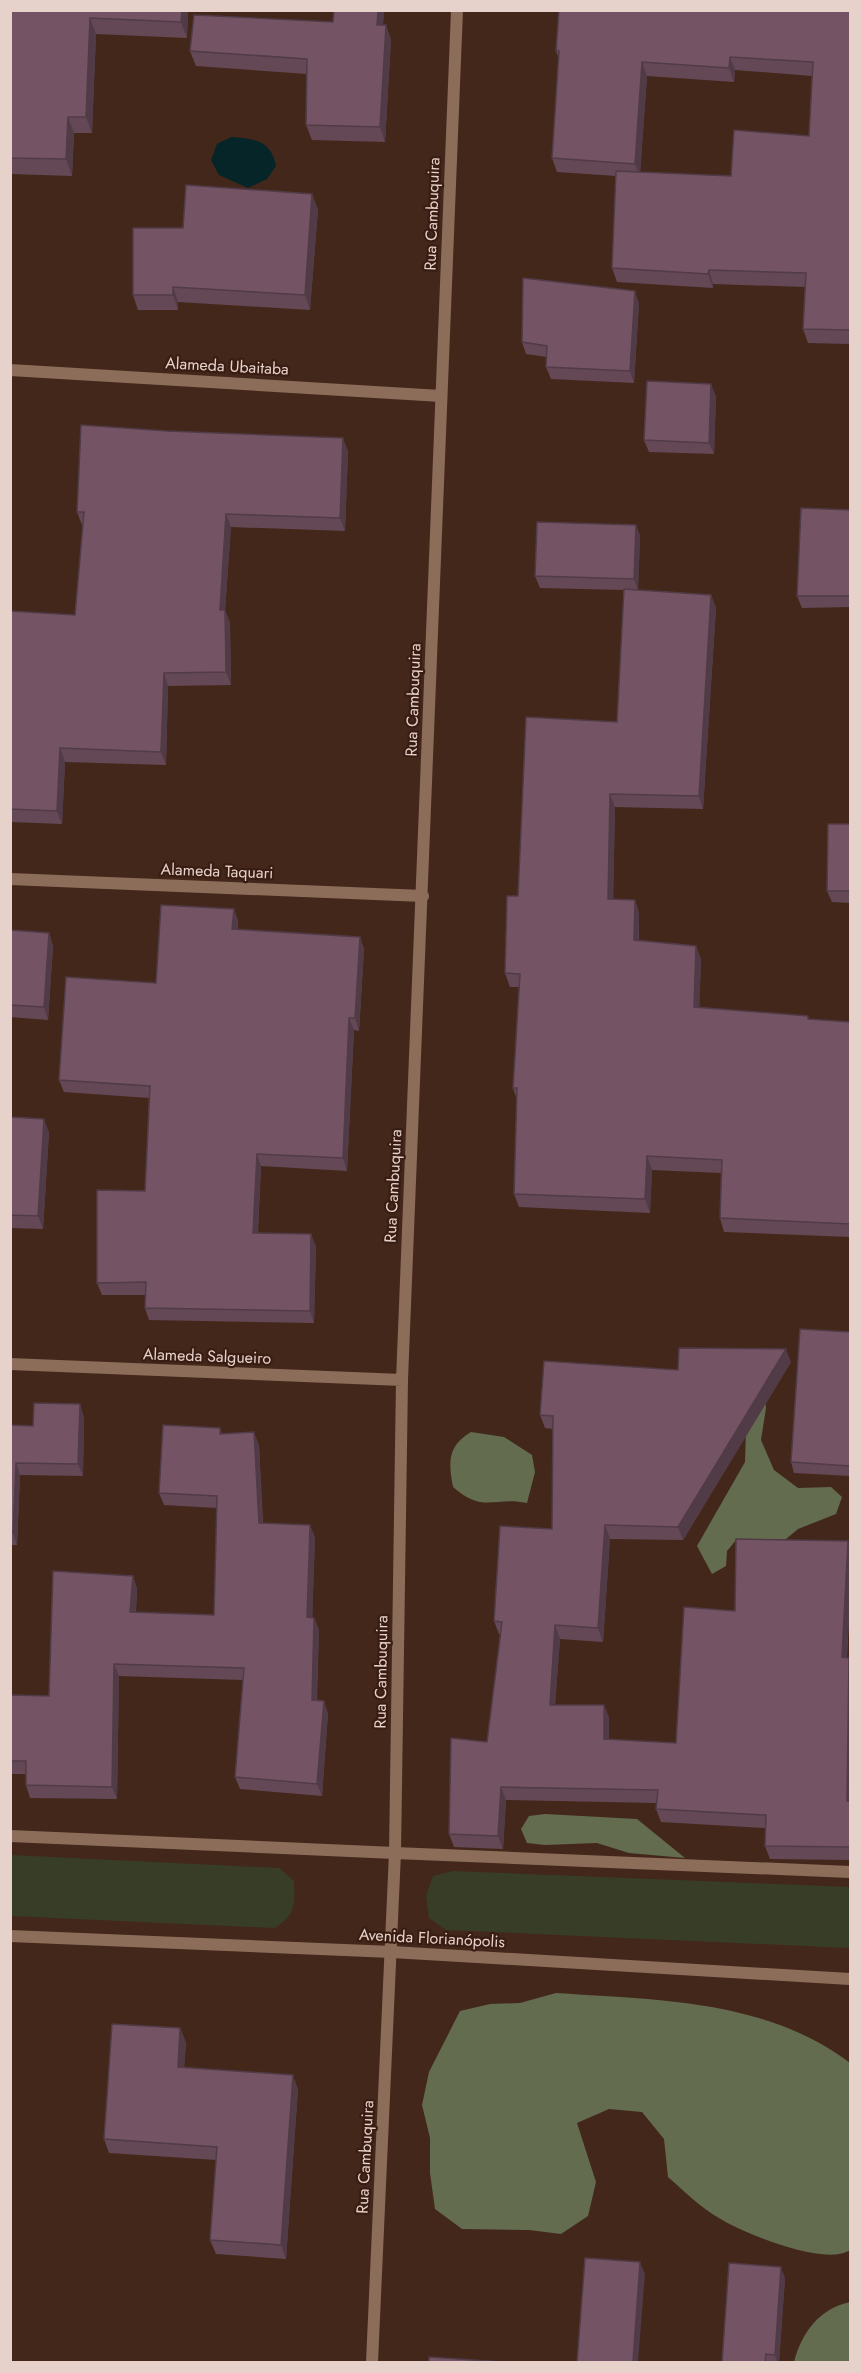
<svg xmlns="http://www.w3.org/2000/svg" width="861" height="2373" font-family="Jost,sans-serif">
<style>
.green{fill:#373d27}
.forest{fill:#636c4e}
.water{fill:#052529}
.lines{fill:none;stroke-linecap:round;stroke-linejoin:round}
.minor{stroke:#8b6d5a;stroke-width:12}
.tertiary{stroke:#8b6d5a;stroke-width:12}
.wall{fill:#644856;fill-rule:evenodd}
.shaded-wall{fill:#513b46}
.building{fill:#745464;stroke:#513b46;stroke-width:1.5}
.labels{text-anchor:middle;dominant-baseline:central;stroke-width:4.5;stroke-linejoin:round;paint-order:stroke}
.street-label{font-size:16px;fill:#e6d2cb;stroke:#391d12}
</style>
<rect width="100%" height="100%" fill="#44271b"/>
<path class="green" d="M11,1855L279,1868L294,1881C295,1905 296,1914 275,1928L11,1916Z
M453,1871L850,1887V1948L446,1930L429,1918L426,1896L433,1876Z"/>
<path class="forest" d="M764,1393L766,1408L761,1440L774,1470L798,1488L831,1487L842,1497L836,1514L798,1529L786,1539H737L727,1551L726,1566L712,1574L697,1546L745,1462L746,1430Z
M471,1432L504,1437L532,1455L535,1472L527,1503C495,1496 483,1514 453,1487C448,1461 448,1446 471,1432Z
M545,1814L637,1819L685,1858L629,1853L597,1843L545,1845L527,1843L521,1829L529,1816Z
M556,1993C656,2000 766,1999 850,2063V2250C825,2267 743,2233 719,2218C700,2207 684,2191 668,2177L664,2139L642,2112L609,2109L577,2123L596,2182L588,2216L561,2234L529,2230L462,2229L435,2209L430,2173V2138L422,2105L429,2072L460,2011L490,2004L520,2003Z
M850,2302V2362H794C802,2332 819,2309 850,2302Z"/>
<path class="water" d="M231,137C255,139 271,140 276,166L267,179L248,188L219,175L211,160L217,144Z"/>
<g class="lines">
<path class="minor" d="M10,370L441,396
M10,879L423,896
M10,1364L402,1380
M10,1836L395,1853
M10,1936L392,1952
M372,2362L395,1853L402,1380L457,10"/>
<path class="tertiary" d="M395,1853L850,1872
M392,1952L850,1979"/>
</g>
<path class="wall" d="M10,10H188L187,38L96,34L92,133H74L72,176L10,174Z
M334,10H384L383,25H386L391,40L385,142L312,140L306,125L307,74L196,66L190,51L333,22Z
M850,10V344L808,343L803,329L805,287L713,284V288L617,282L612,268L616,176L557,172L552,158L559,59L556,51ZM735,70L812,76L809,136L731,176L640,172L647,76L734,82Z
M318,209L310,310L178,302V310H138L133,295L183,228Z
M639,303L634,383L551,379L546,367L547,357L526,354L522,342Z
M716,396L714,454L649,452L644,440Z
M348,451L345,531L231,527L225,610L230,623L231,685L168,686L166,765L65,762L62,824L10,822V611L75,615L83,525H82L77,512Z
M850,510V607L802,608L797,596Z
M636,525L640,536L638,590L711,595L716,608L703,809L615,807L613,899L635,900L639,913V940L696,946L701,959L699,1008L809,1019L850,1022V1237L724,1232L720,1218L721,1173L652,1170L650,1213L519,1207L514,1194L517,1100L513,1088L519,987H510L505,973L518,896L617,722L624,590L540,588L535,576Z
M850,824V903L832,902L827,891Z
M234,909L238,921V929L360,937L364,949L359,1031L354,1030L347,1171L261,1166L258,1233L316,1246L314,1323L149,1320L145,1308V1295H102L97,1283L145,1191L149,1098L64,1092L59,1080L156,983Z
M10,930L49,933L53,946L48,1020L10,1017Z
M10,1117L49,1132L43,1229L10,1228Z
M850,1332V1476L794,1473L791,1462Z
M791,1362L683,1540L610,1539L603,1642L560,1639L555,1705H604L609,1718V1740L676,1743L735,1611L850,1547V1600L847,1658L850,1663V1860L770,1859L765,1846L766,1828L661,1822L656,1809V1803L506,1800L503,1849L454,1847L449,1834L487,1742L501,1634H499L494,1621L552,1529L553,1429L545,1428L540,1415L678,1370Z
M84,1417L83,1476L20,1475L17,1545H10V1425L33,1426Z
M220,1428L222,1434L259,1445L263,1523L315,1537L312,1618H314L319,1630L317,1700L324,1701L328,1714L322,1796L240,1789L235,1777L243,1680L119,1676L117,1799L30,1798L26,1785V1774H10V1695L49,1696L133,1576L137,1589L136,1612L214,1615L217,1508L164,1505L159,1493Z
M180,2028L186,2043L184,2067L298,2089L286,2259L216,2254L210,2240L216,2160L109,2153L104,2139Z
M785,2278L779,2362H722Z"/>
<path class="shaded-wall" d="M182,10H188L187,38L181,22Z
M378,10H384L382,40L377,25Z
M90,18L96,34L92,133L86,117Z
M386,25L391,40L385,142L380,127Z
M730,57L735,70L734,82L729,68Z
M642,62L647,76L640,178L635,164Z
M68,117L74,133L72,176L66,159Z
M312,194L318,209L310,310L305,295Z
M709,270L713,284V288L708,274Z
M173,287L178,302V310L173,295Z
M635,291L639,303L634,383L630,371Z
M711,384L716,396L714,454L709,443Z
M343,438L348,451L345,531L340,518Z
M226,514L231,527L225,610L230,623L231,685L226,672L220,610Z
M636,525L640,536L638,590L634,579Z
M711,595L716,608L703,809L699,796Z
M164,673L168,686L166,765L161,752Z
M60,748L65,762L62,824L57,811Z
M610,794L615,807L613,912L608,899Z
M635,900L639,913L638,953L634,940Z
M234,909L238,921L237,941L232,929Z
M49,933L53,946L48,1020L44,1007Z
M360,937L364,949L359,1031L355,1018Z
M696,946L701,959L699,1021L694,1007Z
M349,1018L354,1030L347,1171L343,1158Z
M44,1119L49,1132L43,1229L38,1216Z
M257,1154L261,1166L257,1246L253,1233Z
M647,1156L652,1170L650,1213L645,1199Z
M311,1234L316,1246L314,1323L310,1311Z
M786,1349L791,1362L683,1540L678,1527Z
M80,1404L84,1417L83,1476L78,1464Z
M254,1432L259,1445L263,1536L259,1523Z
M16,1463L20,1475L17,1545L13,1533Z
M310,1525L315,1537L312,1630L307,1617Z
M605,1525L610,1539L603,1642L598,1628Z
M848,1541L850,1547V1600L846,1671L842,1657Z
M133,1576L137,1589L135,1624L130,1612Z
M314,1618L319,1630L316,1713L312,1700Z
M555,1625L560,1639L554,1718L550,1705Z
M849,1658L850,1663V1811L847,1801Z
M114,1664L119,1676L117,1799L112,1787Z
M324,1701L328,1714L322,1796L317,1784Z
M604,1705L609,1718V1752L604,1739Z
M501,1787L506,1800L503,1849L498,1836Z
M180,2028L186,2043L183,2081L178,2067Z
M293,2075L298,2089L286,2259L281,2245Z
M640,2262L645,2274L638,2362H633Z
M781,2267L785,2278L779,2362H777L775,2355Z"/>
<path class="building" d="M10,10H182L181,22L90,18L86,117H68L66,159L10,158Z
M334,10H378L377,25H386L380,127L306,125L307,59L190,51L194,15L333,22Z
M559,10H850V330L803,329L806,273L709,270L708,274L612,268L616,171L731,176L734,130L809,136L813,62L730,57L729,68L642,62L635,164L552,158L559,51H556Z
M186,185L312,194L305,295L173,287V295H133V228H183Z
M523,278L635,291L630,371L546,367L547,346L522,342Z
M647,381L711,384L709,443L644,440Z
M81,425L167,431L343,438L340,518L226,514L220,610H225L226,672L164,673L161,752L60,748L57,811L10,809V611L75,615L84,512H77Z
M801,508L850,510V596H797Z
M537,522L636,525L634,579L535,576Z
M624,589L711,595L699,796L610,794L608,899L635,900L634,940L696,946L694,1007L808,1016V1019L850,1022V1224L720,1218L722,1160L647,1156L645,1199L514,1194L517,1088H513L520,974L505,973L507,896H518L526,717L617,722Z
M828,824H850V891H827Z
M161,905L234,909L232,929L360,937L355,1018H349L343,1158L257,1154L253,1233L311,1234L310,1311L145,1308L146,1282L97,1283V1190L145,1191L150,1086L59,1080L66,977L156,983Z
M10,930L49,933L44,1007L10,1005Z
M10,1117L44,1119L38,1216L10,1215Z
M800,1329L850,1332V1466L791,1462Z
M679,1348L786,1349L678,1527L605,1525L598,1628L555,1625L550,1705H604V1739L676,1743L684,1607L735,1611L736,1539L848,1541L842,1657L849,1658L847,1801H850V1847L765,1846L766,1815L656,1809L658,1790L501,1787L498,1836L449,1834L451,1738L487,1742L502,1622L494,1621L500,1526L552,1529L553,1416L540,1415L544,1361L678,1370Z
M34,1403L80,1404L78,1464L16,1463L13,1533L10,1532V1425L33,1426Z
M163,1425L220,1428V1434L254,1432L259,1523L310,1525L307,1617L314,1618L312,1700L324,1701L317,1784L235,1777L244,1668L114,1664L112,1787L26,1785V1761H10V1695L49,1696L53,1571L133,1576L130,1612L214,1615L217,1496L159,1493Z
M112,2024L180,2028L178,2067L293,2075L281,2245L210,2240L217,2147L104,2139Z
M585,2258L640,2262L633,2362H577Z
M729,2263L781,2267L775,2355L766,2354L765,2362H722Z
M429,2357L502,2362H429Z"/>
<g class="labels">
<g class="street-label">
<text transform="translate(432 214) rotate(-88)">Rua Cambuquira</text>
<text transform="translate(227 366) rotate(3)">Alameda Ubaitaba</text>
<text transform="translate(413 700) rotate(-88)">Rua Cambuquira</text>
<text transform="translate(217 871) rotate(2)">Alameda Taquari</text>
<text transform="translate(393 1186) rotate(-87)">Rua Cambuquira</text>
<text transform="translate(207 1356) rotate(2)">Alameda Salgueiro</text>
<text transform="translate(381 1672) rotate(-89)">Rua Cambuquira</text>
<text transform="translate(432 1938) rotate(3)">Avenida Florianópolis</text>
<text transform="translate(365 2157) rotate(-87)">Rua Cambuquira</text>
</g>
</g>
<rect width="861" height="2373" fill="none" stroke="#e6d2cb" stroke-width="24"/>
</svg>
